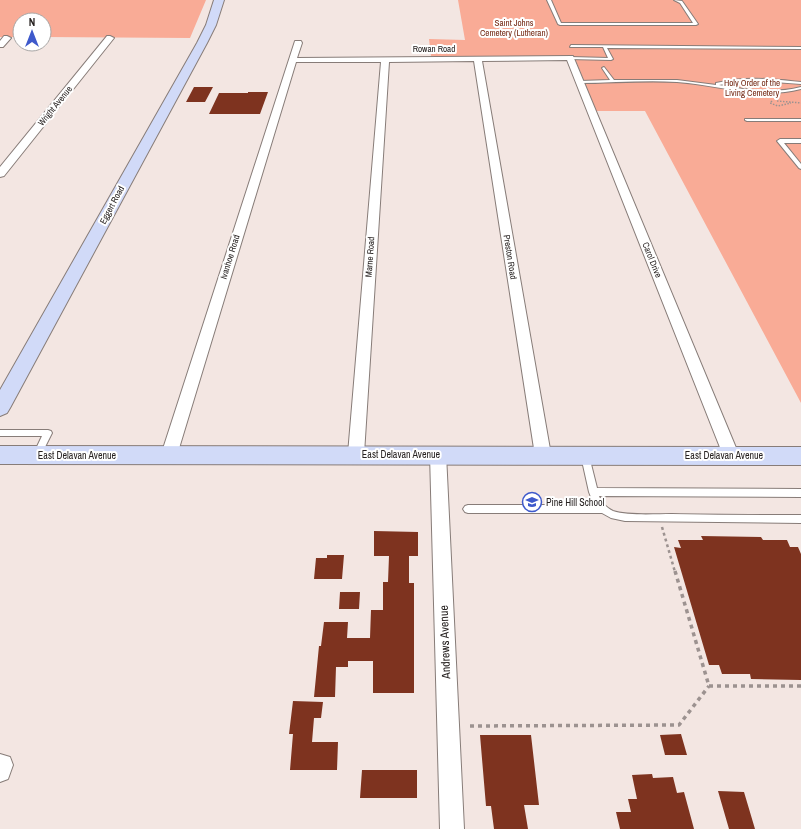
<svg xmlns="http://www.w3.org/2000/svg" width="801" height="829" font-family="'Archivo Narrow',sans-serif">
<style>
.green{fill:#f9ab96}
.building{fill:#7e331f}
.lines{fill:none;stroke-linecap:round;stroke-linejoin:round}
.lane-casing{stroke:#877c78;stroke-width:2}
.street-casing{stroke:#877c78;stroke-width:2}
.secondary-casing{stroke:#877c78;stroke-width:2}
.path-far2{stroke:#9c9290;stroke-width:1.5;stroke-dasharray:1.5 1.5;stroke-linecap:butt}
.path-far1{stroke:#9c9290;stroke-width:2.5;stroke-dasharray:3 3;stroke-linecap:butt}
.path{stroke:#9c9290;stroke-width:3.5;stroke-dasharray:4 4;stroke-linecap:butt}
.lane{fill:#fff;fill-rule:evenodd}
.street{fill:#fff;fill-rule:evenodd}
.secondary{fill:#d1daf8;fill-rule:evenodd}
.labels{text-anchor:middle;dominant-baseline:central;stroke-width:4;stroke-linejoin:round;paint-order:stroke}
.far-park-label{font-size:9px;fill:#742914;stroke:#fff}
.far-street-label{font-size:9px;fill:#272221;stroke:#fff}
.street-label{font-size:10px;fill:#272221;stroke:#fff}
.poi-label{font-size:10px;fill:#272221;stroke:#fff;text-anchor:start}
.near-street-label{font-size:12px;fill:#272221;stroke:#fff}
</style>
<rect width="100%" height="100%" fill="#f3e6e2"/>
<path class="green" d="M0,0H206L190,38L44,37V20H20V37H0Z
M458,0H801V403L645,111H596L574,56H431L429,39L465,40Z"/>
<path class="building" d="M194,87H213L205,102H186Z
M248,92H268L260,114H209L219,93H248Z
M374,531L418,532V556H409V583H414V693H373V661H348V667H336L335,697H314L319,646H321L324,622H348L347,638H370L371,610H383V582H388L389,556H374Z
M701,536L761,537L763,540H787L790,547H798L801,554V680L751,679L750,674H722L719,665H709L674,547L681,548L678,540H703Z
M327,555H344L342,579H314L316,558H327Z
M340,592H360L359,609H339Z
M293,701L323,702L321,718H314L312,742H338L337,770H290L293,734H289Z
M681,734L687,755H665L660,735Z
M480,735H531L539,805H524L528,829H494L491,806H486Z
M362,770H417V798H360Z
M652,774L653,778L673,777L677,793L684,792L694,829H620L616,812H631L628,799H637L632,775Z
M718,791L744,792L755,829H729Z"/>
<g class="lines">
<defs>
<path id="lane" d="M547,0H551L561,23H693L680,3L674,0L682,1L698,24L696,25H560L558,24Z
M571,45L801,47V49L607,48L613,59L611,60L569,59V57H570L608,58L603,47H570Z
M604,67L614,80H677L716,85V83C747,76 770,79 801,82V84C771,82 749,79 719,85C746,90 774,94 801,87V89C760,100 719,85 677,82C644,80 612,83 580,83L578,82L580,81L610,80L602,68Z
M745,119H801V121H747L745,120Z
M801,139V143H784L801,164V169L799,168L777,141L780,139Z
M0,430H48L51,431L52,433L40,457H34L33,455L42,436H0Z
M585,453L588,454L589,456L597,488L801,489V497L599,496C601,502 607,508 613,511C628,516 656,514 672,514C715,515 758,515 801,515V523L625,521L611,518L602,513H468L465,512L463,509L465,506L468,505H594L589,492L581,456L582,454Z"/>
<path id="street" d="M4,36H7L11,38L3,47H0V41Z
M107,36H110L114,38L4,176L0,177V167Z
M295,41H301L302,43L297,58L573,56L739,455L737,459L731,461L725,459L723,455L567,60L482,61L551,455L549,459L543,461L537,459L535,455L474,61L389,62L364,454L362,458L356,460L350,458L348,454L381,62H296L177,455L175,459L169,461L163,459L161,455Z
M438,448L444,450L446,454L464,829H440L430,454L432,450Z
M0,754L10,757L13,765L8,779L0,782Z"/>
<path id="secondary" d="M214,0H224L216,25L207,43L10,408L7,413L0,416V390L197,43L206,25Z
M0,446L801,447V465L0,464Z"/>
</defs>
<use href="#lane" class="lane-casing"/>
<use href="#street" class="street-casing"/>
<use href="#secondary" class="secondary-casing"/>
<path class="path-far2" d="M772,101L770,103L778,106L791,103
M777,101L801,103"/>
<path class="path-far1" d="M662,527L675,572"/>
<path class="path" d="M675,571L709,686
M709,686H801
M470,726L679,725L709,686"/>
<use href="#lane" class="lane"/>
<use href="#street" class="street"/>
<use href="#secondary" class="secondary"/>
</g>
<defs>
<symbol id="school-ring" viewBox="-11 -11 22 22"><circle r="9.5" fill="#fff" stroke="#3e59cb" stroke-width="1.5"/><path d="M0-5L7-2L0 1L-7-2ZM-4 1L0 2.5L4 1V4Q0 6-4 4Z" fill="#3e59cb"/></symbol>
</defs>
<g fill-rule="evenodd">
<use href="#school-ring" x="521" y="491" width="22" height="22"/>
</g>
<g class="labels">
<g class="far-park-label">
<text x="514" y="23">Saint Johns<tspan x="514" dy="10">Cemetery (Lutheran)</tspan></text>
<text x="752" y="83">Holy Order of the<tspan x="752" dy="10">Living Cemetery</tspan></text>
</g>
<g class="far-street-label">
<text x="434" y="49">Rowan Road</text>
<text transform="translate(55 106) rotate(-51)">Wright Avenue</text>
<text transform="translate(112 205) rotate(-62)">Eggert Road</text>
<text transform="translate(230 257) rotate(-73)">Ivanhoe Road</text>
<text transform="translate(370 257) rotate(-86)">Marne Road</text>
<text transform="translate(510 257) rotate(81)">Preston Road</text>
<text transform="translate(652 260) rotate(68)">Carol Drive</text>
</g>
<g class="street-label">
<text x="401" y="454">East Delavan Avenue</text>
<text x="77" y="455">East Delavan Avenue</text>
<text x="724" y="455">East Delavan Avenue</text>
</g>
<g class="poi-label">
<text x="546" y="502">Pine Hill School</text>
</g>
<g class="near-street-label">
<text transform="translate(445 642) rotate(-92)">Andrews Avenue</text>
</g>
</g>
<g transform="translate(32 32)"><circle r="19" fill="#ffffff" stroke="#a9a7a6"/>
<path d="M0-3L7 15L0 10L-7 15Z" fill="#3e59cb"/>
<text y="-6" font-size="11" font-weight="bold" text-anchor="middle" fill="#272221">N</text>
</g>
</svg>
